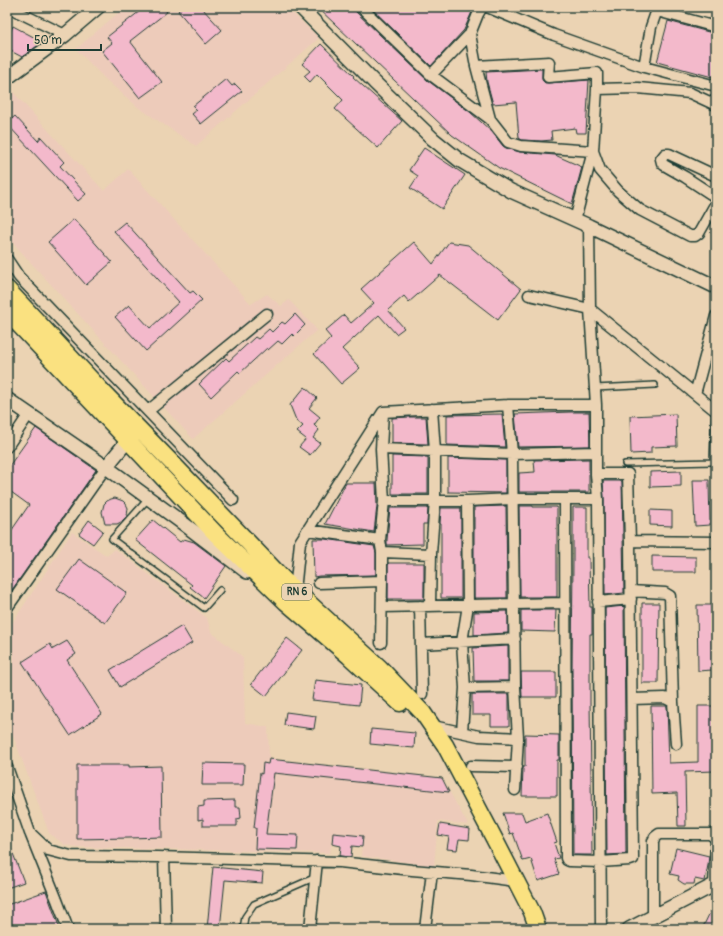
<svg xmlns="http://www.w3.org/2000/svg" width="723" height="936" font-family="Pangolin,sans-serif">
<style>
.built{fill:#edcbba}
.building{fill:#f3b9cb;stroke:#1f3d34}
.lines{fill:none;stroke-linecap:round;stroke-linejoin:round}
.service-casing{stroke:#1f3d34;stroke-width:8}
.minor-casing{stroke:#1f3d34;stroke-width:13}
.tertiary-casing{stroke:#1f3d34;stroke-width:16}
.primary-casing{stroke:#1f3d34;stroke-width:19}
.service{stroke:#ebd3b3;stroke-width:5}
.minor{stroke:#ebd3b3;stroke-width:10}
.tertiary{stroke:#ebd3b3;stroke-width:13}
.primary{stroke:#fae180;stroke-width:16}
.labels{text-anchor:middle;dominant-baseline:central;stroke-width:3;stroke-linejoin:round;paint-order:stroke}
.shield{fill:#ebd3b3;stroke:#5c6a5a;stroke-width:1}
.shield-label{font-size:10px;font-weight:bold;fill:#1f3d34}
</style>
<rect width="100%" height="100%" fill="#ebd3b3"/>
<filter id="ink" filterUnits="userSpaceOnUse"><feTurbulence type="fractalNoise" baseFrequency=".025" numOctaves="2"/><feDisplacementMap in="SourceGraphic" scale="8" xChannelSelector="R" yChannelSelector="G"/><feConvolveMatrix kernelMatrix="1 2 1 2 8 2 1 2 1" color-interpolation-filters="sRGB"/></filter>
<g filter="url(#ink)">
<path class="built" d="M125,7H286L319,38L196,146L139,108L106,80L76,49Z
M13,92L104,191L128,169L251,304L267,294L281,306L289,300L317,330L193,439L33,265L7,236V96Z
M72,532L107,556L115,549L207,618L211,632L243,657L245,723L268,727L269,759L442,778L468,825L438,821L434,866L361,856L363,836L333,833L330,853L78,847L65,845L49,833L7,719V631Z"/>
<path class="building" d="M145,7H163L167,12L130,41L162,82L140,98L102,51L112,43L107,37Z
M182,7H201L222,30L206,44L178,11Z
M317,7H355L356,12L427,80L470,112L492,132L503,146L506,148L520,152L555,155L582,167L572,204L499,168L452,135Z
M370,7H473L472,12L464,30L431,66Z
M668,21L716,34V78L657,62Z
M13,26L41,41L40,44L22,57L7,49V38Z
M321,44L354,76L353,77L402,121L378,148L335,109L343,100L317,74L310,82L304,76L310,71L302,64Z
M542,69V80L545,83H549L589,80L586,133H576L575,128L551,131L552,140L541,141L522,140L519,138L516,102L493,104L487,82L486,72Z
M226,79L232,86L235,84L242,91L201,124L192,114L197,110L193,106Z
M15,116L38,141L41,137L64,162L60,166L86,194L78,201L7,124V123Z
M424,148L465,175L442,209L410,188L418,176L409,170Z
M74,219L112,262L86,285L48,242Z
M125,222L190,293L193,291L202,300L146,351L115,317L129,305L150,328L179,302L114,231Z
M414,242L433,264L449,242L468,245L521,289L498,320L440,275L409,302L404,296L388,310L404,328L396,334L379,315L342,349L360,368L341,384L314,354L331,338L325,331L344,315L351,323L374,303L361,289Z
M295,314L305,325L294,336L292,334L282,344L278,341L268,350L267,348L240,373L238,371L211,397L199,384L226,358L229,361L255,337L258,339L269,329L272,332L282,322L285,324Z
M305,387L317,398L309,408L320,417L314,425L319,430L313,438L320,443L310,455L299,447L306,439L297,432L303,426L296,420L290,405Z
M571,412H589L590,446L518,447L515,414Z
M502,414L505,447L447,445V415Z
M676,414L677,446L651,447V453L631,454L630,416Z
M408,417H426L428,444L392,443V418Z
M36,428L96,470L7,597V537L29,505L7,489V469Z
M392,456L428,457V494H392Z
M448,458L506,460V493L448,492Z
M589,459V492H519V473L535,472L534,460Z
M681,471V486L650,487V472Z
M693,480H709L710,525L695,526Z
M603,481H622L624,593L605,595L604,499Z
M346,483H376L377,506L374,532L325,524Z
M115,498L123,501L126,504L128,508L127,516L121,522L117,524H105L102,512L104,504L107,501L111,499Z
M506,506L507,598H474V507Z
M519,506H533V507H557V597H520Z
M573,507H587V558H589L590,607H592V634H590V702L592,855H573L572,670L573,558Z
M390,508H428L427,524H423V544L387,545V540Z
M441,508H461V598H441V524H440Z
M650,510L672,511V526L650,525Z
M89,520L103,531L93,544L79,534Z
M153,520L180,542L184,539L194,542L226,566L204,598L190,587L192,585L135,540Z
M313,539H325L374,546L376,553V575L319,576L314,577Z
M652,556L696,557V572H652Z
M79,559L127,593L105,623L57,589Z
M388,563H424V599H388Z
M642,603H659L658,683H642Z
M697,605H711L712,670L698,671Z
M624,606L626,854L607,855L605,608Z
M521,610H556L555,632L521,631Z
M508,611V633L474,635V612Z
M182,626L192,643L120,687L110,670Z
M287,638L302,650L266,696L251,684Z
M67,641L76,654L67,660L102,714L70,735L22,662L50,644L53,649Z
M508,646V681H474L473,648Z
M521,672H556V697H522Z
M315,680L361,685L359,705L312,700Z
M472,694H509V726H491V715H472Z
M651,706H667L669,763L698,762V706H714L715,771L685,772L686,826H678L677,793L652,794Z
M286,712L316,716L314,729L284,725Z
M371,729L415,733L414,748L370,744Z
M525,734L559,735V760H557V796H522L523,769V767H525Z
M269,759L442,778L449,792L274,773L266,834L298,835L297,850L255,849L256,828H254L260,773L262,774L263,763L268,764Z
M203,763L244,764L243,785H202Z
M77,765H129V767L161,766L162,837L129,838L77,839Z
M235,800V807H240L241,818L237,819V826H203V819L198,820V807L204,806V801Z
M503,813H522L525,821L547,813L557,842L554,843L559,858L554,859L559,874L538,881L531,859L523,861L513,833L510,834Z
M440,824L470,829L469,840L459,839L457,850L447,849L449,837L438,835Z
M333,833L363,836L362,847L352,846L351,857L340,856L341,846L332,844Z
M7,838L24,882L7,888Z
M676,848L709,856L708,865L705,881H704L695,879L694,884H684L678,880L679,876L670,874Z
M213,867L263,872L262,883L225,880L220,929H207Z
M46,891L60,929H7V905Z
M716,900V926L714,929H702Z"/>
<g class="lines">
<defs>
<path id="service" d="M595,388L655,385
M625,464L713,462L715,410
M148,499L112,539L204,608L220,590
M243,929L245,917L254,904L316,877"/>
<path id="minor" d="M8,7L65,35
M361,7L431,75L490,119
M482,7L478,14L470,34L476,66L490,119L508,142L521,146L593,151L600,170L618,191L640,210L690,236H695L699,233L716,203V199L714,196L685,177L664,165L662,163L661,159L665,154H669L716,176
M487,7L554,35L644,67L716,86
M657,11L716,27
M476,66L549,62L548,77L597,73V89L593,151L575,220
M644,67L651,27L658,7
M431,75L470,34
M597,89L638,88L690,93L716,105
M589,226L590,309L596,405V474L598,499L601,929
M7,259L19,277L233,500
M529,295L590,309L716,411
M695,394L716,316
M508,405L512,454L515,687L518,738L515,790
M148,411L267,314
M383,412L508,405H596
M7,447L29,414
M381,449L512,454L596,452
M565,499L566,858L567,860L569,861L600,862L630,860L633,859V857L630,541L628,474H596
M384,501H467L513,499H598
M307,530L380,540
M630,541L716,542
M382,552L431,554
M319,583L382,581
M631,591L665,593L670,596L673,702
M293,593L295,591L300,542L383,412
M598,602L631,599
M430,605L431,554L435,500V451L432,409
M420,606L422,694
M383,607L565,603
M7,608L106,467
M381,643L382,581V552L380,540L384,501L381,449L383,412
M421,644L515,639
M465,688L515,687
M632,699L665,698L673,702L676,744
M433,726L479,736L518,738
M462,732L465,688L462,642L468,605L467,501
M471,766L517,767
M7,767L30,833L57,900L68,929
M30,833L48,850L71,856L157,857L340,862L412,870L471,875L516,881
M164,857L166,929
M653,916V841L655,837L659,834H710L714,837L716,841L714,885
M310,929L317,861
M425,929L432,872"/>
<path id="tertiary" d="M300,7L374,82L433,139L459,160L511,191L589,226L716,287
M7,78L65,35L98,7
M7,399L106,467L133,434
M106,467L184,524L247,572
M629,929L716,884"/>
<path id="primary" d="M7,289L99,388L173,464L289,585L380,668L423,713L445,745L497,844L532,912L538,929
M7,312L216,534L286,602L349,656L400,703"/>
</defs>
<use href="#service" class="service-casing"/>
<use href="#minor" class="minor-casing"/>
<use href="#tertiary" class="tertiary-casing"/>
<use href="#primary" class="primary-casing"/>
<use href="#service" class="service"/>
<use href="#minor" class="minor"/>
<use href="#tertiary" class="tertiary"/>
<use href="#primary" class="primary"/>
</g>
</g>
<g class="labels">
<rect class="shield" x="282" y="584" width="30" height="16" rx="3"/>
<g class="shield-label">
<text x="297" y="592">RN 6</text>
</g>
</g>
<rect width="723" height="936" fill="none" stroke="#ebd3b3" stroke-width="24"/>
<rect x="12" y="12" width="699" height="912" fill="none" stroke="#1f3d34" stroke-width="1.5" filter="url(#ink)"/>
<path d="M28 44v6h73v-6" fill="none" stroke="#1f3d34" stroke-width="2"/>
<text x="34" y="44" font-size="12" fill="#1f3d34" stroke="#ebd3b3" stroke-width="3" paint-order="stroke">50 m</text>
</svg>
